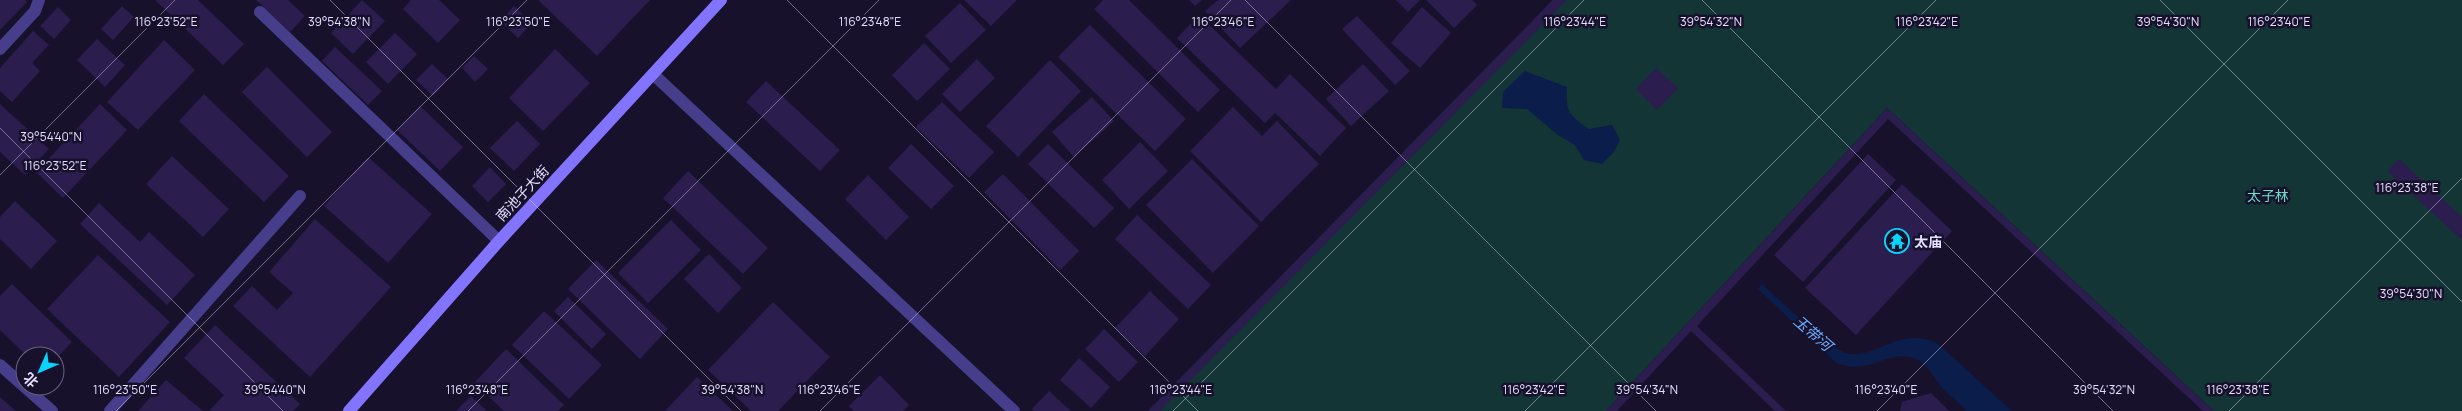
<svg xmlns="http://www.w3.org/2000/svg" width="2462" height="411" font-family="Manrope,'Noto Sans SC',sans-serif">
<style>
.green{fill:#143536}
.water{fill:#0b1d4b}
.building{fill:#2b1d4d}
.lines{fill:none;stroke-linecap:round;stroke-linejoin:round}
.lane{stroke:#463d8b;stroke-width:12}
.street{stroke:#463d8b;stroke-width:12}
.secondary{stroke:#8274ff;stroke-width:12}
.ticks{fill:none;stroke:#e3ddff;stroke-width:1;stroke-opacity:0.45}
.labels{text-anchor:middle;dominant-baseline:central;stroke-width:5;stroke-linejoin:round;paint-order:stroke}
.street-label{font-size:14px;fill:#e3ddff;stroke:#18112c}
.park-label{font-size:14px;fill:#66e1cc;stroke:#18112c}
.poi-label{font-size:14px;font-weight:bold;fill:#e3ddff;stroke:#18112c;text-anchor:start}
.water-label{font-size:15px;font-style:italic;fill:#6baeff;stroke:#18112c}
.ticks-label{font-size:12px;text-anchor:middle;fill:#e3ddff;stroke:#18112c;stroke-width:5;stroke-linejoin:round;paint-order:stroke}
</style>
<rect width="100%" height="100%" fill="#18112c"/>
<path class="green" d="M1553,0H2462V411H2214L1887,108L1606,411H1148Z"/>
<path class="water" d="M1525,71L1567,87C1565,111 1570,116 1589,129L1612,125L1620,140L1613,153L1602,164L1584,160L1575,145L1558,135L1527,109L1502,108L1503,92Z
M1762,284C1781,300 1826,346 1846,353C1871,362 1901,324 1938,344L2012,411H1967C1961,405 1954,399 1947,393C1936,383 1931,366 1916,359C1887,347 1870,378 1835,362L1758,289Z"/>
<path class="building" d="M0,0H25L27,2L0,30Z
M155,0H198L244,44L223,65Z
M256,0H288L305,16L290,32Z
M362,0L385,21L353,54L331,33Z
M411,0H439L460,20L438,43L403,9Z
M538,0H650L597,56Z
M964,0H1017L991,26Z
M1103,0H1129L1220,90L1198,112L1094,9Z
M1189,0H1202L1195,6Z
M1218,0H1291L1240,48L1205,11Z
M1396,0H1420L1408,12Z
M1426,0H1472L1477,5L1454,28Z
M1553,0H1567L1160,411H1148Z
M960,3L986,30L951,63L925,36Z
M122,6L134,17L113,40L101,29Z
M514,6L532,23L518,38L500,21Z
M58,7L71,20L54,39L40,26Z
M1422,7L1451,33L1420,68L1391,43Z
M1199,15L1276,89L1290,74L1346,128L1320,156L1275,113L1265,123L1177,38Z
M1357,16L1410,71L1395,85L1342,29Z
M1090,25L1186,119L1155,151L1058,57Z
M33,31L49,45L32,63L40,71L12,102L0,91V68Z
M395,33L417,54L388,84L366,62Z
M97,39L125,65L105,87L77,60Z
M164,40L195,70L138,130L107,102Z
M924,43L950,69L917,101L892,75Z
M335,47L382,91L368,105L322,61Z
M555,49L590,83L543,131L509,98Z
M474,56L488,69L475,82L462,68Z
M977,59L995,78L960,112L942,94Z
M1050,60L1081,91L1018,157L986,126Z
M432,64L448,79L433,96L416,80Z
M1363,64L1389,91L1351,126L1326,99Z
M267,67L332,132L307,157L242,92Z
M1656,68L1678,88L1657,110L1636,89Z
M766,81L840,150L820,171L746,102Z
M204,94L289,176L264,202L179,121Z
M1092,97L1114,121L1074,157L1052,132Z
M942,102L994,152L969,178L916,127Z
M0,104L49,149L25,175L0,152Z
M100,104L127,130L63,198L36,172Z
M420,106L463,147L440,171L397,130Z
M1233,107L1262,136L1277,121L1319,164L1261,222L1190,151Z
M1887,108L2174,374L2214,411H2203L1888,119L1697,326L1786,411H1775L1691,331L1617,411H1606Z
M517,121L540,144L514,171L490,148Z
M1140,142L1168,171L1129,209L1102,180Z
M911,144L954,186L931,209L888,168Z
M1048,144L1114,208L1094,228L1028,164Z
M1868,154L1896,180L1803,282L1774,255Z
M172,156L229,209L203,237L146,184Z
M368,157L432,214L388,263L324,206Z
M1192,159L1259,226L1213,273L1146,205Z
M2399,159L2462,217V240L2387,171Z
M490,167L506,184L488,202L472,186Z
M688,171L768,248L743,274L663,198Z
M1003,174L1079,251L1060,270L984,192Z
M868,175L909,217L886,240L845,199Z
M1902,184L1952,231L1856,335L1805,288Z
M15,201L57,241L31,269L0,239V217Z
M99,203L140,242L149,232L195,275L167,305L80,224Z
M1137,215L1211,285L1188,309L1115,239Z
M315,219L391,287L310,377L233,306L252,286L277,310L293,293L269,272Z
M671,220L701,250L648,303L618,273Z
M709,254L742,288L718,313L684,279Z
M98,255L170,322L119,377L47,309Z
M596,260L668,329L640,359L568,289Z
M12,284L72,342L55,360V356H27L0,330V296Z
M1150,291L1179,319L1145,356L1115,328Z
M568,297L606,334L592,349L554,311Z
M773,302L830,357L778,411H751L708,370Z
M544,311L602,365L569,399L512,345Z
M215,325L300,404L293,411H209L224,395L184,358Z
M1104,329L1138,362L1119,382L1085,349Z
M506,349L564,405L558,411H504L474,383Z
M1079,358L1110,387L1091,408L1060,380Z
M880,375L909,405L903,411H854L849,406Z
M697,377L733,411H665Z
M166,380L203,411H138Z
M1049,391L1071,411H1034L1032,409Z
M1931,393L1949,411H1900L1902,402Z
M471,396L487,411H456Z
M0,397L16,411H0Z"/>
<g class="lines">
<path class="lane" d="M260,12L499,241
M0,49L35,11L39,0
M653,74L1014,411"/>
<path class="street" d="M0,365L52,411
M110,411L300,196"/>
<path class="secondary" d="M349,411L499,241L721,0"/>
</g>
<path class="ticks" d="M330,0L741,411M787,0L1198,411M1245,0L1656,411M1702,0L2113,411M2160,0L2462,302M0,128L283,411M0,175L175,0M116,411L527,0M468,411L879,0M820,411L1231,0M1173,411L1584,0M1525,411L1936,0M1877,411L2288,0M2229,411L2462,178"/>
<defs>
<symbol id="temple-ring" viewBox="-11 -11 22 22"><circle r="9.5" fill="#18112c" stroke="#09d3ff" stroke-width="1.5"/><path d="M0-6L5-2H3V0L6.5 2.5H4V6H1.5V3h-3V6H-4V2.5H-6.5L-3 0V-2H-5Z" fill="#09d3ff"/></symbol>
</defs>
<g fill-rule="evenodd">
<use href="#temple-ring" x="1883" y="227" width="28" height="28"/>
</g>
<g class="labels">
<g class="street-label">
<text transform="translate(522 193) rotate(-47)">南池子大街</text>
</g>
<g class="park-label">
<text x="2268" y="195">太子林</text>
</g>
<g class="poi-label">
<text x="1914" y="241">太庙</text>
</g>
<g class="water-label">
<text transform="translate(1813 333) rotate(41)">玉带河</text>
</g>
</g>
<g class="ticks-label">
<text x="166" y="26">116°23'52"E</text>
<text x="339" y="26">39°54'38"N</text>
<text x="518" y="26">116°23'50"E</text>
<text x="870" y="26">116°23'48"E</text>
<text x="1223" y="26">116°23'46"E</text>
<text x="1575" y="26">116°23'44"E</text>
<text x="1711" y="26">39°54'32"N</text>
<text x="1927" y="26">116°23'42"E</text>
<text x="2168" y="26">39°54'30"N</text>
<text x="2279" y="26">116°23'40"E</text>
<text x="51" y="141">39°54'40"N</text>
<text x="55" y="170">116°23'52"E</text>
<text x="2407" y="192">116°23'38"E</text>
<text x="2411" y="298">39°54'30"N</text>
<text x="125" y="394">116°23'50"E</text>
<text x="275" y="394">39°54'40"N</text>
<text x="477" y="394">116°23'48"E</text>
<text x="732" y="394">39°54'38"N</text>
<text x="829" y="394">116°23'46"E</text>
<text x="1181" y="394">116°23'44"E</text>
<text x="1534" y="394">116°23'42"E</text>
<text x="1647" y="394">39°54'34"N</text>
<text x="1886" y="394">116°23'40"E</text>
<text x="2104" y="394">39°54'32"N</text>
<text x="2238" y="394">116°23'38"E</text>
</g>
<g transform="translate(40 371) rotate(225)"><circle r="24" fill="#18112c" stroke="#696380"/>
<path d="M0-4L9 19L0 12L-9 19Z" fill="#09d3ff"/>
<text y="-8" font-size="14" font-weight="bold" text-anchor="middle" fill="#e3ddff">北</text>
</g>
</svg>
